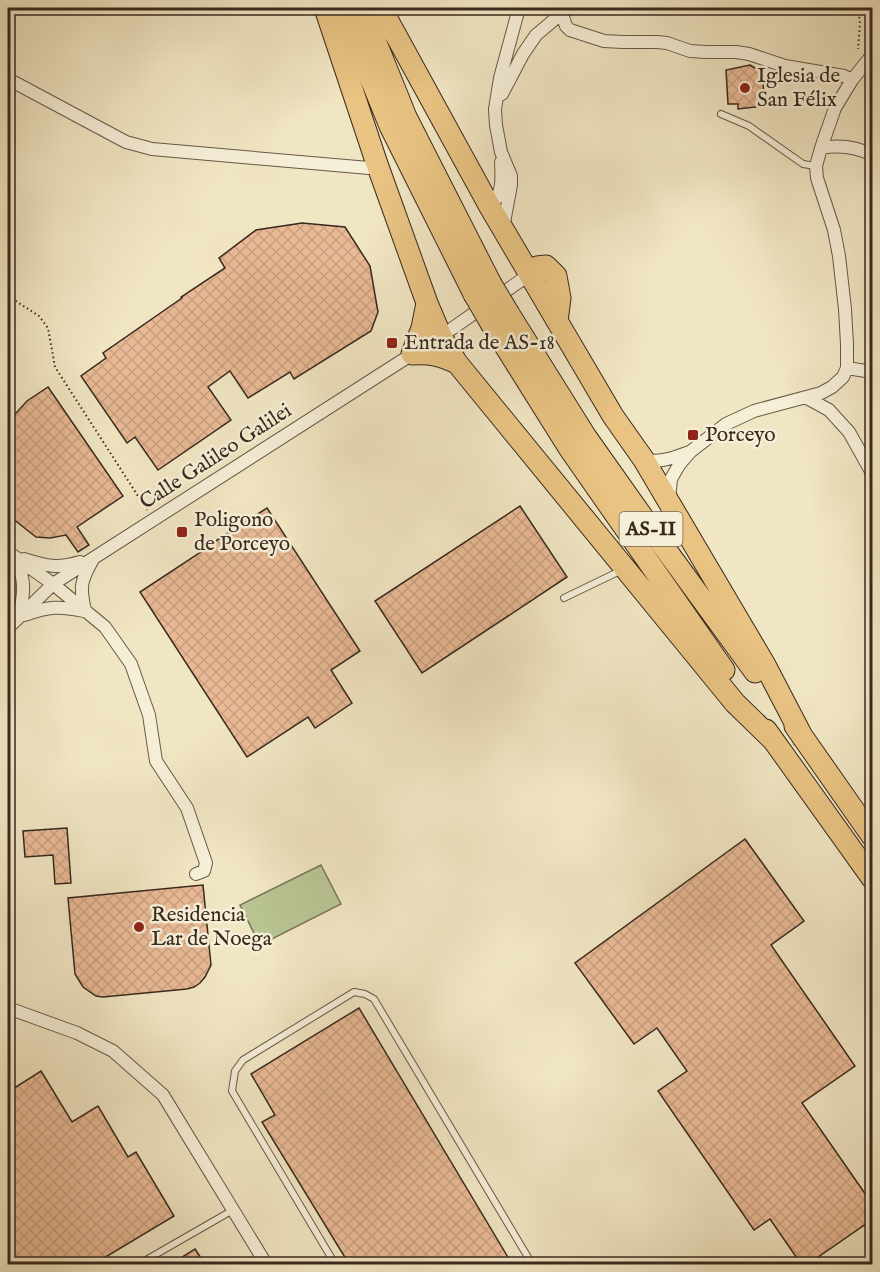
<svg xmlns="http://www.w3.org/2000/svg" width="880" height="1272" font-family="'IM FELL English',serif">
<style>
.park{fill:#b9c594;stroke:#78775a;stroke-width:1.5}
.building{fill:url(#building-cross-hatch);stroke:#38291f;stroke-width:1.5}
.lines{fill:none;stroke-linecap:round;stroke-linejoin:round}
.service-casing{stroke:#665848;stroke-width:8}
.minor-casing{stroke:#665848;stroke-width:14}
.trunk-casing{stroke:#38291f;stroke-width:23}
.path{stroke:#38291f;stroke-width:2;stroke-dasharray:1.5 3;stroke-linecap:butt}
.service{stroke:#f6efd8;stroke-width:6}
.minor{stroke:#f6efd8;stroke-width:12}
.trunk{stroke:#e8c382;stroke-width:21}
.trunk-bridge-casing{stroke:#38291f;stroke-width:23;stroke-linecap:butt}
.trunk-bridge{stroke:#e8c382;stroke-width:21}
.poi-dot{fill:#8f2418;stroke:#f6efd8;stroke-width:2}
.labels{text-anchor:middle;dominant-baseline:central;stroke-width:5;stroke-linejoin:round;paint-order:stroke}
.shield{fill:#f6efd8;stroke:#716456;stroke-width:1.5}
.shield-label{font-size:20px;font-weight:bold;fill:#38291f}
.poi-label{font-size:21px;fill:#38291f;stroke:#f6efd8;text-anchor:start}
.street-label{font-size:21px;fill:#38291f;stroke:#f6efd8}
</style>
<defs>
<pattern id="building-cross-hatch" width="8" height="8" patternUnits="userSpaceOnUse" patternTransform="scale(1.5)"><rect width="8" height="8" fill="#e9ba95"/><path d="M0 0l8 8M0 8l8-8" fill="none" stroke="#c9a080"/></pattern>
</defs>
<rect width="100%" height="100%" fill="#f1e6c3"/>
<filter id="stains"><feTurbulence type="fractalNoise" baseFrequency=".00333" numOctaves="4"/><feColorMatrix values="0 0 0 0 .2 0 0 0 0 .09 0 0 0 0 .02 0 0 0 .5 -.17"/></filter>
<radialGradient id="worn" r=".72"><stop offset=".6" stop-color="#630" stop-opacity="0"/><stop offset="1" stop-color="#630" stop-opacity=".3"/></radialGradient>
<path class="park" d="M321,865L341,904L260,945L240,905Z"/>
<path class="building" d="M750,65L762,72L765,106L738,109V104H728L726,70Z
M302,223L345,227L370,266L378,312L371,331L294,379L290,372L248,398L230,371L208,387L231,420L158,470L135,437L127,443L81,376L106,358L103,353L182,298L181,297L225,268L219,258L256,230Z
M48,387L123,496L77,527L89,545L78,552L66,535L50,538L36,537L8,515V422L27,401Z
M520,506L567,577L422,673L375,601Z
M267,508L360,651L331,670L352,703L315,728L308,717L247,757L140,592L201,552L200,551Z
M67,828L71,883L55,884L53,855L25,857L23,831Z
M745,839L804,921L771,945L855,1066L802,1103L873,1205V1219L808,1264H801L770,1219L754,1230L658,1091L687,1071L657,1028L634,1044L575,963Z
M203,885L211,965L205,977L200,983L194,987L187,989L103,997L96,996L83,987L75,974L68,898Z
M359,1008L512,1264H349L262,1122L275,1115L251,1074Z
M41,1071L72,1122L98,1106L128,1157L136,1152L174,1216L94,1264H8V1092Z
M195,1249L205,1264H171Z"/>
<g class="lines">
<defs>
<path id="service" d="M721,114L749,126L803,164L816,166
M564,598L622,570
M139,1264L233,1210
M335,1264L232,1091L235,1071L243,1060L354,992L365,994L374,999L532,1264"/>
<path id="minor" d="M560,8L566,26L570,30L604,41L623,42H657L667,43L690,51L707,52H736L749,54L785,66L844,76L852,80
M8,79L126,142L152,149L369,168L377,164
M502,94L523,54L536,35L567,9
M821,148C838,145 857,147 872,155
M490,207C503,194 502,179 501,162
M503,228L511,185V176L501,152L496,125L495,109L500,78L519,8
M847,368L872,372
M807,398L829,410L849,432L872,473
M644,460C660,463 673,458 689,452
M669,499L671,479L679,465L690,452L726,424L754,411L821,393L832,387L843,377L847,368V344L845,309L839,256L834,230L817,178L816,166L821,148L835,108L852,80L872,55
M8,552L53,584L105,627L131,664L149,715L156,761L187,808L206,863L204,871L196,874
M24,559C47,566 56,569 80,562
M16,560C26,579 24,595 19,616
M85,611C80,588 80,582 92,561
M25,615C49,606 59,606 84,611
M8,628L53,584L453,328L530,274
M8,1008L77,1033L113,1051L163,1095L266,1264"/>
<path id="trunk" d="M325,8L377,164L427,303L441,336L457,363L735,703L773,740
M342,8L390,126L474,294
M362,8L406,117L491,284
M381,8L490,207L613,416L644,460L765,665L803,738
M530,274L537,267L546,266L556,276L560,298L557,321
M427,303L422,328L412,354C431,353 440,355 457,363
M509,314L586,437L661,543L755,672
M492,325L569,448L724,670
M795,726L872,836
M766,730L872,878"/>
</defs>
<use href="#service" class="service-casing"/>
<use href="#minor" class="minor-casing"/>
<use href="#trunk" class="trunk-casing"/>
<path class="path" d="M858,8L860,23L858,49
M8,296L39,316L48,328L55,367L147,510"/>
<use href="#service" class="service"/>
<use href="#minor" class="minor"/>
<use href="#trunk" class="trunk"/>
<defs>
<path id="trunk-bridge" d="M491,284L509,314
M474,294L492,325"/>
</defs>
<use href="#trunk-bridge" class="trunk-bridge-casing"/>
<use href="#trunk-bridge" class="trunk-bridge"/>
</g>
<g class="poi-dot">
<circle cx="745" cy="88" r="6"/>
<rect x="386" y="337" width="12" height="12" rx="3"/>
<rect x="687" y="429" width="12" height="12" rx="3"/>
<rect x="176" y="526" width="12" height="12" rx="3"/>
<circle cx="139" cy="927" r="6"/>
</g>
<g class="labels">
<rect class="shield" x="619.5" y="512" width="63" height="34" rx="4.5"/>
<g class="shield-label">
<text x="651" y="529">AS-II</text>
</g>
<g class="poi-label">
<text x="757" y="76">Iglesia de<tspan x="757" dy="24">San Félix</tspan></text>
<text x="404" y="343">Entrada de AS-18</text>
<text x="705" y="435">Porceyo</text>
<text x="194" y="520">Poligono<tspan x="194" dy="24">de Porceyo</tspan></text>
<text x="151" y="915">Residencia<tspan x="151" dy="24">Lar de Noega</tspan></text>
</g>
<g class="street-label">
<text transform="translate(216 457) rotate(-33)">Calle Galileo Galilei</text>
</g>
</g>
<rect width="880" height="1272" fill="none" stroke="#f1e6c3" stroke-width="30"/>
<rect x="9" y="9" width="862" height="1254" fill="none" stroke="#38291f" stroke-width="3"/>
<rect x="15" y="15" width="850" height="1242" fill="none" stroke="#38291f" stroke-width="1.5"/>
<rect width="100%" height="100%" filter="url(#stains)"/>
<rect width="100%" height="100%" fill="url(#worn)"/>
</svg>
